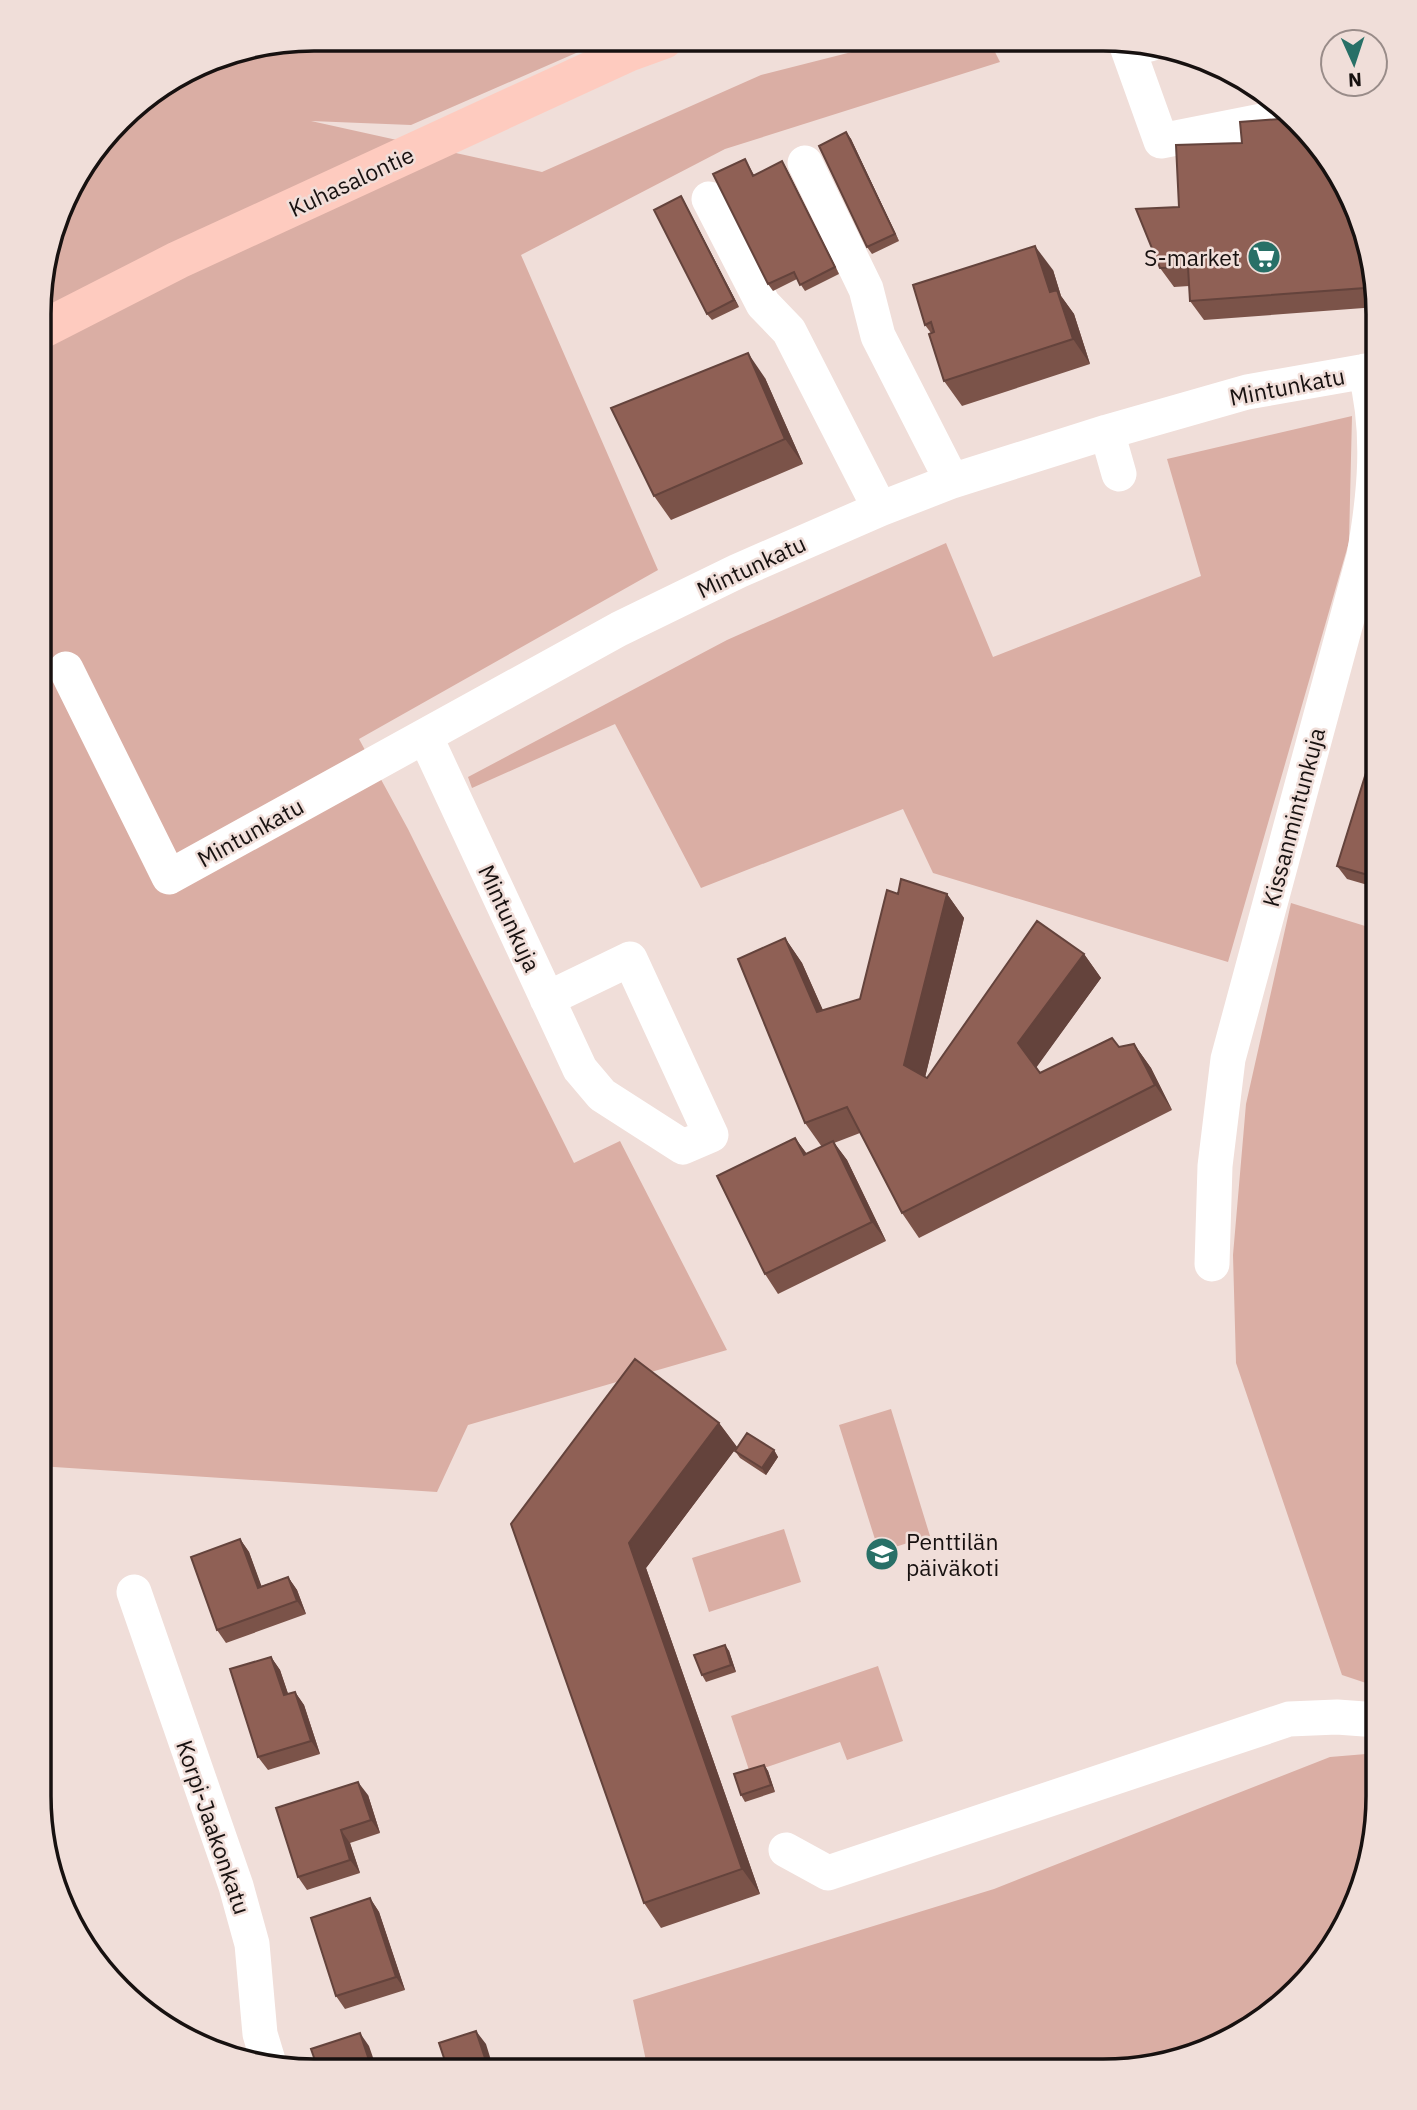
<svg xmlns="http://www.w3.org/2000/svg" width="1417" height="2110" font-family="'IBM Plex Sans',sans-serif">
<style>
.green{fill:#daaea4}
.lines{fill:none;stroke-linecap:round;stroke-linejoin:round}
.minor{stroke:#fff;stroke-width:35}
.major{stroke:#fecbbf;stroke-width:38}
.wall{fill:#7b5349}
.shaded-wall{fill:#64433c}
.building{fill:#8f6055;stroke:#64433c;stroke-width:2}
.labels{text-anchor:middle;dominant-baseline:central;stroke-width:5;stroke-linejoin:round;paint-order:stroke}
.street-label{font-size:23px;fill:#171110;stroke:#f0ded9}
.poi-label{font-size:23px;fill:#171110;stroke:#f0ded9;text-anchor:end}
.rim{fill:none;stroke:#171110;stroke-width:3.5}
</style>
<rect width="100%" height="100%" fill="#f0ded9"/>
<path class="green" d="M314,39H608L411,125L311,121L542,172L761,75L899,40H989L1000,62L725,149L521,255L658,570L359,739L408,829L574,1163L620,1141L727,1350L468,1425L437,1492L39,1466L41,278L75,177L133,107L225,53Z
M1352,416L1349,542L1228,962L933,873L903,809L701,888L615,724L472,788L468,777L727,640L946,543L993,657L1201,576L1167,459Z
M1291,903L1378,930V1687L1342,1675L1236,1363L1233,1255L1246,1104Z
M891,1409L930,1536L879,1552L839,1425Z
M784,1529L801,1582L709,1612L692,1558Z
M878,1666L903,1741L847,1760L840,1742L750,1773L731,1716Z
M1378,1753V1815L1365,1870L1351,1912L1322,1963L1271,2014L1209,2050L1104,2071L648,2070L633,2000L994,1889L1330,1757Z"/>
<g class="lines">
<path class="minor" d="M1150,44L1128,49L1161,141L1262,121L1294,118
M805,163L866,289L878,336L952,481
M709,199L763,304L789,331L880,509
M1107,432L1119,474
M66,669L169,877L619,629L738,571L880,509L952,481L1107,432L1247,392L1378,369
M425,736L580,1069L602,1095L683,1147L711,1135L630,959L547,999
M1212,1264L1215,1166L1228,1059L1364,556C1375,494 1381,432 1365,371
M134,1592L236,1886L252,1944L260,2034L270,2067
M786,1850L828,1873L1289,1719L1337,1717L1378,1720"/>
<path class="major" d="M41,330L178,260L628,53L664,40"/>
</g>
<path class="wall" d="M846,132L851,139L899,241L872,254L867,247Z
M1242,143L1357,208L1377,307L1204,320L1190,301L1189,286L1174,287L1160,268L1179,207Z
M745,159L754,175L786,168L839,274L805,291L797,279L773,291L768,284Z
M681,196L685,203L739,307L712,320L707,314Z
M1053,270L1061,296L1074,314L1090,364L962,406L944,381L931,333L925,325Z
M765,378L803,464L671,520L654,496Z
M1378,708V751L1370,738Z
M1378,776V888L1347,879L1337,866Z
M898,894H947L964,918L925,1077L927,1078L1084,954L1101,978L1036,1067L1040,1073L1134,1044L1151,1068L1172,1110L919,1238L902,1213L860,1133L834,1143L847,1160L886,1241L778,1294L765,1274L795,1138L807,1154L822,1147L805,1123L785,938L802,963L823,1011L860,999Z
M719,1423L737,1447L646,1568L760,1894L661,1928L644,1903L511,1524Z
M774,1450L778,1457L766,1475L740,1458L735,1451Z
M240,1539L249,1552L261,1586L288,1577L297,1590L306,1614L226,1643L217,1630Z
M725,1645L729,1651L736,1672L706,1682L702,1675Z
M271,1657L280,1670L288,1694L295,1692L304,1705L320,1754L268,1770L258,1757Z
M764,1765L768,1771L775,1792L745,1802L741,1795Z
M368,1795L380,1833L350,1843L360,1873L307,1890L298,1877Z
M370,1898L379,1912L405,1990L345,2009L336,1996Z"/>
<path class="shaded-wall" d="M846,132L851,139L899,241L895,234Z
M782,161L786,168L839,274L835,267Z
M681,196L685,203L739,307L734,300Z
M1360,222L1377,305L1365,288Z
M1035,246L1053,270L1061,296L1074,314L1090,364L1073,339L1050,292Z
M748,353L765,378L803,464L785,439Z
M947,894L964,918L922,1090L904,1065Z
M785,938L802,963L835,1037L817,1012Z
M1084,954L1101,978L1036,1068L1018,1043Z
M1134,1044L1151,1068L1172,1110L1155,1085Z
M795,1138L809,1157L804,1155Z
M833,1141L847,1160L886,1241L872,1222Z
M719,1423L737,1447L646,1568L760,1894L742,1869L629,1543Z
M774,1450L778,1457L766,1475L762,1468Z
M240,1539L249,1552L267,1601L258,1588Z
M288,1577L297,1590L306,1614L297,1601Z
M725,1645L729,1651L736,1672L731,1665Z
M271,1657L280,1670L293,1708L284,1695Z
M295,1692L304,1705L320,1754L311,1741Z
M764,1765L768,1771L775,1792L771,1785Z
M358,1782L368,1795L380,1833L371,1820Z
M341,1830L350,1843L360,1873L350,1860Z
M370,1898L379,1912L405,1990L396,1977Z
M476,2031L486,2044L494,2070H489Z
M360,2033L369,2046L377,2069H372Z"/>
<path class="building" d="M1293,118L1321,146L1357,208L1360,222L1365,288L1190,301L1188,267L1160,268L1136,209L1179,207L1176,145L1242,143L1240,122Z
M846,132L895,234L867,247L819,146Z
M745,159L753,176L782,161L835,267L800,285L794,272L768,284L713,174Z
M681,196L734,300L707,314L654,210Z
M1035,246L1050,292L1057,290L1073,339L944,381L929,334L934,332L931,322L925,325L913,285Z
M748,353L785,439L654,496L611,408Z
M1378,708V741L1370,738Z
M1366,773L1378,776V878L1337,866Z
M901,879L947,894L904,1065L927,1078L1037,921L1084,954L1018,1043L1040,1073L1112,1038L1119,1047L1134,1044L1155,1085L902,1213L847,1107L805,1123L738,959L785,938L817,1012L860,999L887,890L898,894Z
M795,1138L804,1155L833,1141L872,1222L765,1274L717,1176Z
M635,1359L719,1423L629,1543L742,1869L644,1903L511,1524Z
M747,1433L774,1450L762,1468L735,1451Z
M240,1539L258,1588L288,1577L297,1601L217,1630L191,1557Z
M725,1645L731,1665L702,1675L694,1655Z
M271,1657L284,1695L295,1692L311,1741L258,1757L230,1669Z
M764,1765L771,1785L741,1795L734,1774Z
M358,1782L371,1820L341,1830L350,1860L298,1877L276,1808Z
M370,1898L396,1977L336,1996L311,1918Z
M476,2031L489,2070H448L439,2043Z
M360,2033L372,2069H318L311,2049Z"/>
<defs>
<symbol id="supermarket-disc" viewBox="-11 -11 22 22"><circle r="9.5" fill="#287067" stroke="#f0ded9"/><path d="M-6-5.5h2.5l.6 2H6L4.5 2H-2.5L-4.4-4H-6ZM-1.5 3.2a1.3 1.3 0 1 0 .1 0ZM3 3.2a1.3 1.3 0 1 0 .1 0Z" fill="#fff"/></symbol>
<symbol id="school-disc" viewBox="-11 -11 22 22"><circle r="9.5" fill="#287067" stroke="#f0ded9"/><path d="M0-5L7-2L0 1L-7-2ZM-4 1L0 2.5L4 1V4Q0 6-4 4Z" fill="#fff"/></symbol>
</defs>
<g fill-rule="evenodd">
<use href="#supermarket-disc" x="1245" y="238" width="38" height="38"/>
<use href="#school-disc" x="863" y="1535" width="38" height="38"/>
</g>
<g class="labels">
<g class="street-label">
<text transform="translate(351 181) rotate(-25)">Kuhasalontie</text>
<text transform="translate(1287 386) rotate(-11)">Mintunkatu</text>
<text transform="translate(751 566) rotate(-25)">Mintunkatu</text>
<text transform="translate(1293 817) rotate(-75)">Kissanmintunkuja</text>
<text transform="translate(250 832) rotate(-29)">Mintunkatu</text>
<text transform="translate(510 918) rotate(65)">Mintunkuja</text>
<text transform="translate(214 1827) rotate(71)">Korpi-Jaakonkatu</text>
</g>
<g class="poi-label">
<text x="1240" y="257">S-market</text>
<text x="906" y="1541" text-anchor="start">Penttilän<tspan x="906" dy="26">päiväkoti</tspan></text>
</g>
</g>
<path d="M0 0H1417V2110H0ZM314 51H1103A263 263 0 0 1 1366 314V1796A263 263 0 0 1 1103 2059H314A263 263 0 0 1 51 1796V314A263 263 0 0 1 314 51Z" fill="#f0ded9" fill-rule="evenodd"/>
<path class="rim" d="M314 51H1103A263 263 0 0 1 1366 314V1796A263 263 0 0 1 1103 2059H314A263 263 0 0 1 51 1796V314A263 263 0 0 1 314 51Z"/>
<g transform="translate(1354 63) rotate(177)"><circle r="33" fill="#f0ded9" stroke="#998c89" stroke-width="2"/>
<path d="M0-5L12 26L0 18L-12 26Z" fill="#287067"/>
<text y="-10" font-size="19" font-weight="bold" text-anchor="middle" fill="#171110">N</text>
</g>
</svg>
